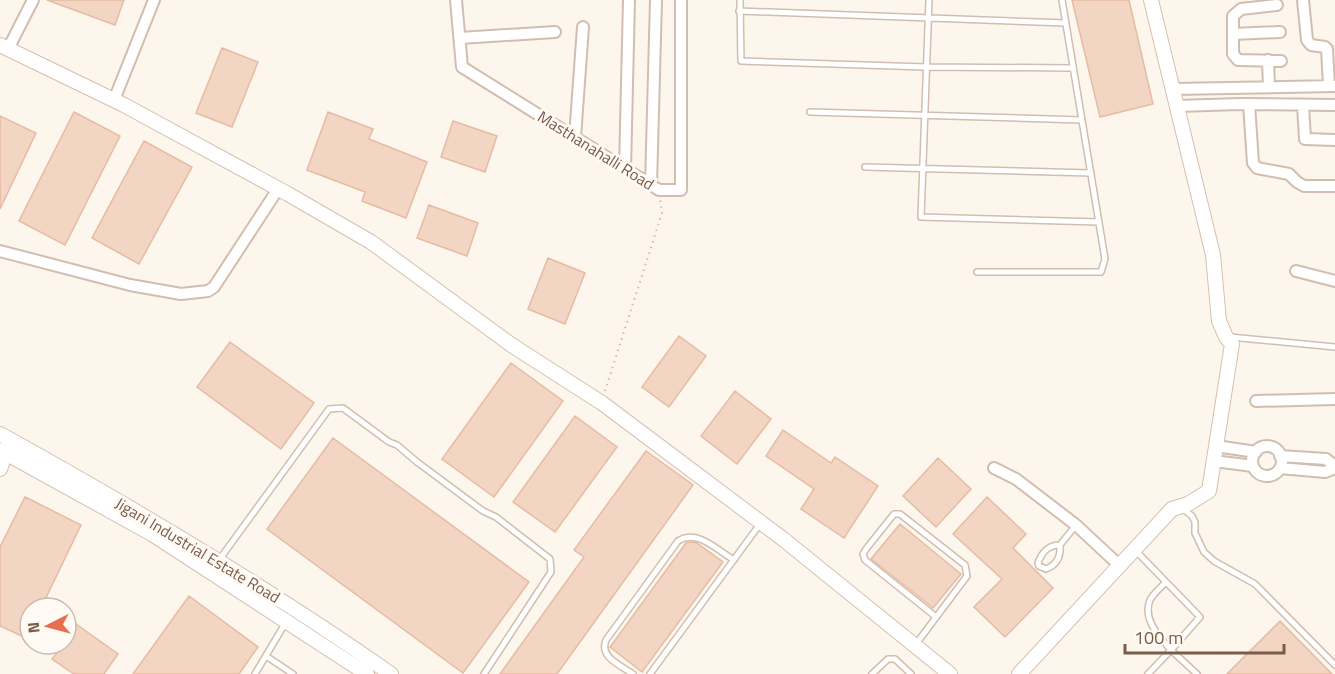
<svg xmlns="http://www.w3.org/2000/svg" width="1335" height="674" font-family="'Titillium Web',sans-serif">
<style>
.building{fill:#f3d5c3;stroke:#e6bba3;stroke-width:1.5}
.lines{fill:none;stroke-linecap:round;stroke-linejoin:round}
.lane-casing{stroke:#d1beb0;stroke-width:8}
.street-casing{stroke:#d1beb0;stroke-width:14}
.secondary-casing{stroke:#d6c0b0;stroke-width:16}
.path{stroke:#d9b8a5;stroke-width:2;stroke-dasharray:1.5 4.5;stroke-linecap:butt}
.lane{stroke:#fff;stroke-width:5}
.street{stroke:#fff;stroke-width:10}
.secondary{stroke:#fff;stroke-width:14}
.labels{text-anchor:middle;dominant-baseline:central;stroke-width:6;stroke-linejoin:round;paint-order:stroke}
.street-label{font-size:16px;fill:#7a5c4d;stroke:#fffaf3}
</style>
<rect width="100%" height="100%" fill="#fdf6ec"/>
<path class="building" d="M47,0H124L115,25Z
M1072,0H1129L1153,104L1100,117Z
M222,48L258,62L232,127L196,113Z
M74,112L120,136L65,245L19,221Z
M328,112L373,129L369,139L427,162L406,218L362,201L365,192L307,170Z
M0,116L36,133L0,209Z
M453,121L497,136L485,172L441,157Z
M144,141L192,167L139,264L92,238Z
M429,205L478,223L467,256L417,238Z
M548,258L585,273L565,324L528,309Z
M679,336L706,356L669,407L642,387Z
M230,342L314,403L281,449L197,387Z
M511,363L563,401L494,497L442,459Z
M735,391L771,419L737,464L701,436Z
M575,416L617,447L555,532L513,502Z
M783,430L831,463L835,457L878,486L844,538L801,509L814,489L766,456Z
M333,438L529,582L463,673L267,529Z
M646,451L693,485L557,674H500L584,557L574,550Z
M938,458L971,489L936,527L903,496Z
M25,497L81,525L41,608H30V630L26,638L0,626V547Z
M987,497L1026,534L1013,548L1053,588L1005,637L974,607L1002,579L953,534Z
M900,524L961,574L933,608L871,559Z
M692,542L697,543L723,562L642,672L610,647L686,543Z
M189,596L258,647L239,674H133Z
M1280,621L1332,674H1227Z
M76,624L118,654L104,674H74L52,659L63,644H66V639Z"/>
<g class="lines">
<defs>
<path id="lane" d="M740,0L741,61L926,67L1073,68
M929,0L921,217L1099,222
M739,11L1066,23
M810,112L1082,120
M865,167L1091,173
M977,272H1101L1105,259L1062,0
M1230,337L1335,347
M1182,508L1192,516L1195,522V533L1204,552L1214,561L1255,584L1335,665
M1060,545C1048,545 1042,552 1038,563L1039,566L1046,569C1057,565 1061,557 1060,545L1076,525
M1135,550L1200,617L1171,650L1197,674
M219,560L329,409L343,408L389,442L397,445L417,462L483,511L496,517L550,559L551,572L484,674
M916,644L967,576L965,565L900,514H894L866,549L863,554L865,560L936,617
M266,656L293,674
M255,674L286,622
M633,674C620,665 599,657 606,640L678,541C697,529 716,549 734,560
M650,674L760,524
M872,674L888,659H895L911,674
M1148,674L1171,650C1160,637 1142,620 1150,600C1153,594 1161,587 1166,582"/>
<path id="street" d="M456,0L462,67L659,190H681V0
M1303,0L1307,40L1311,45L1325,47L1327,49L1329,86
M1277,5L1241,9L1233,16V54L1238,60L1281,61
M1233,34L1280,32
M460,38L555,32
M8,49L33,0
M1268,60L1269,87
M1173,89L1335,86
M114,100L154,0
M1249,104L1253,163L1257,168L1289,174L1297,182L1304,186H1335
M1303,105L1305,139L1335,140
M1177,106L1240,104L1335,105
M575,137L583,27
M625,169L629,0
M651,185L656,0
M0,251L130,285L181,294L208,291L214,287L278,189
M1296,271L1335,281
M1256,401L1335,399
M1216,446L1256,452
M1252 461a15 15 0 1 1 30 0a15 15 0 1 1-30 0Z
M1280,456L1326,459L1335,466
M1214,461L1253,466
M994,468L1016,479L1076,525L1120,566
M1280,468L1325,472L1335,468"/>
<path id="secondary" d="M0,45L124,105L288,194L371,242L513,346L602,403L783,539L950,674
M0,434C134,508 265,586 391,674
M0,450L152,534L367,674
M0,469L8,446
M1019,674L1172,509L1188,504L1209,491L1232,344L1226,337L1219,321L1213,255L1151,0"/>
</defs>
<use href="#lane" class="lane-casing"/>
<use href="#street" class="street-casing"/>
<use href="#secondary" class="secondary-casing"/>
<path class="path" d="M605,391L662,213L660,199"/>
<use href="#lane" class="lane"/>
<use href="#street" class="street"/>
<use href="#secondary" class="secondary"/>
</g>
<g class="labels">
<g class="street-label">
<text transform="translate(596 150) rotate(32)">Masthanahalli Road</text>
<text transform="translate(198 550) rotate(31)">Jigani Industrial Estate Road</text>
</g>
</g>
<g transform="translate(48 626) rotate(264)"><circle r="28" fill="#fffaf3" stroke="#cabbb1" stroke-width="1.5"/>
<path d="M0-4.5L10 22L0 15L-10 22Z" fill="#e76f51"/>
<text y="-9" font-size="16" font-weight="bold" text-anchor="middle" fill="#7a5c4d">N</text>
</g>
<path d="M1125 644v9h159v-9" fill="none" stroke="#7a5c4d" stroke-width="3"/>
<text x="1134" y="644" font-size="18" fill="#7a5c4d" stroke="#fffaf3" stroke-width="4.5" paint-order="stroke">100 m</text>
</svg>
